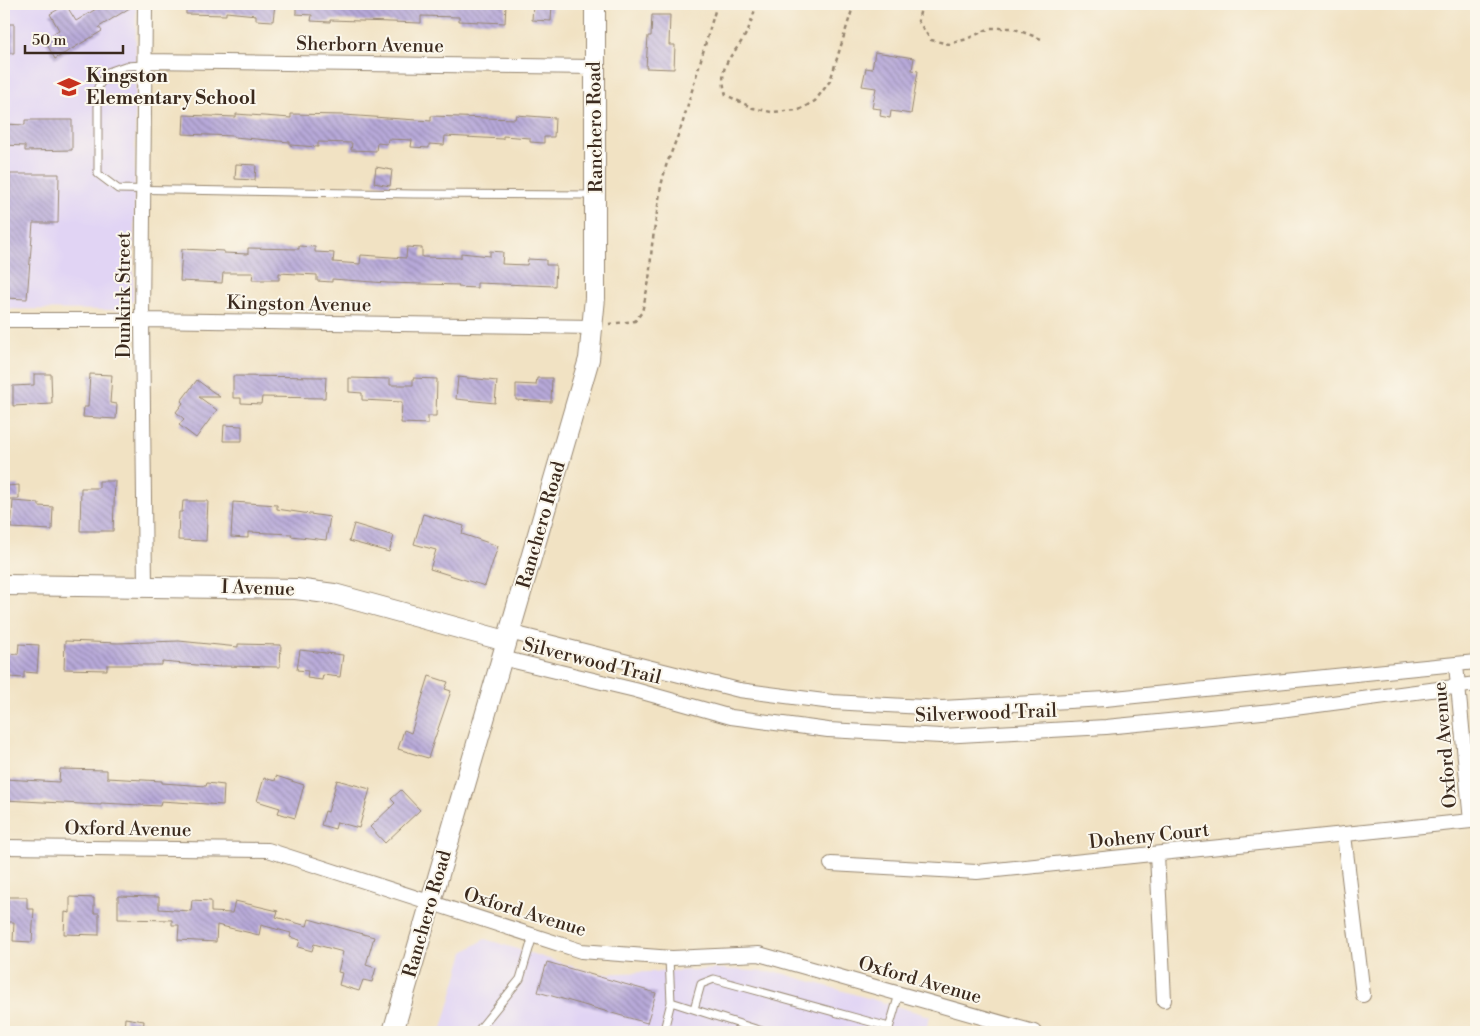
<svg xmlns="http://www.w3.org/2000/svg" width="1480" height="1036" font-family="'Libre Bodoni',serif">
<style>
.built{fill:#e1d4f4}
.building{fill:url(#building-back-hatch)}
.lines{fill:none;stroke-linecap:round;stroke-linejoin:round}
.service-casing{stroke:#968670;stroke-width:9}
.minor-casing{stroke:#968670;stroke-width:16}
.secondary-casing{stroke:#968670;stroke-width:22}
.path{stroke:#968670;stroke-width:2.5;stroke-dasharray:4 4;stroke-linecap:butt}
.service{stroke:#fff;stroke-width:7}
.minor{stroke:#fff;stroke-width:14}
.secondary{stroke:#fff;stroke-width:20}
.labels{text-anchor:middle;dominant-baseline:central;stroke-width:4;stroke-linejoin:round;paint-order:stroke}
.street-label{font-size:19px;fill:#3b2a1e;stroke:#fbf7ec}
.poi-label{font-size:19px;font-weight:bold;fill:#3b2a1e;stroke:#fbf7ec;text-anchor:start}
</style>
<defs>
<pattern id="building-back-hatch" width="6" height="6" patternUnits="userSpaceOnUse" patternTransform="scale(1.25)"><rect width="6" height="6" fill="#b7a9d9"/><path d="M-1 5l2 2M0 0l6 6M5-1l2 2" fill="none" stroke="#968aaf"/></pattern>
</defs>
<rect width="100%" height="100%" fill="#fbf7ec"/>
<filter id="ink" filterUnits="userSpaceOnUse"><feTurbulence type="fractalNoise" baseFrequency=".02" numOctaves="2"/><feDisplacementMap in="SourceGraphic" scale="10" xChannelSelector="R" yChannelSelector="G"/><feConvolveMatrix kernelMatrix="1 2 1 2 8 2 1 2 1" color-interpolation-filters="sRGB"/></filter>
<filter id="wash" filterUnits="userSpaceOnUse"><feTurbulence type="fractalNoise" baseFrequency=".0096" numOctaves="4" result="noise"/><feDisplacementMap in="SourceGraphic" scale="20" xChannelSelector="R" yChannelSelector="G"/><feGaussianBlur stdDeviation="1.12" result="paint"/><feColorMatrix in="noise" values="0 0 0 0 0 0 0 0 0 0 0 0 0 0 0 0 0 1.4 0 .05"/><feComposite in="paint" operator="in"/></filter>
<g filter="url(#wash)">
<rect width="100%" height="100%" fill="#f1e2c3"/>
<path class="built" d="M4,4H136L134,248L133,299L129,308L121,310L4,309Z
M485,939L597,974L722,969L781,973L930,1016L925,1032H441L464,952Z"/>
<g id="blocks">
<path class="building" d="M93,4H136L99,27L102,31L55,59L44,39L59,30L50,14L66,5L76,21L96,9Z
M186,4H275L273,21L256,20V15L226,12V15L186,14Z
M296,4H393V5H419V4H506L505,23L459,21V17L421,16V23L330,20V22L311,21L312,15L296,14Z
M533,4H552L551,21L532,20Z
M652,15H670L669,45H675L674,69L646,68L648,36H651Z
M4,24H14V53H4Z
M875,52L914,58L912,70L918,71L911,114L891,111L890,118L880,116L881,109L872,108L876,88L862,86L866,68L872,69Z
M236,114L291,118V114L344,115L431,121V116L515,119L516,115L555,118L554,137H544V143L530,142V138L503,136V139L445,136L444,145L429,144V148L411,147L412,140L388,139L387,144L377,143L376,151L351,150L352,143L318,142V147L290,145V142L234,137V136L183,134L184,115L236,117Z
M25,120H72V150L25,151V146L4,145V124L25,125Z
M236,164L256,165L255,180L235,179Z
M376,167L392,170L390,186L374,183Z
M10,174H59L58,223H33L27,299L4,298L6,234H9Z
M299,246L315,247V252L334,253L333,262L360,264L361,255L406,258L407,247L422,248V257L461,258V253L490,256V251L503,252L502,264L527,265L528,259L546,260V265H556L555,286L477,283V288L458,287L459,285L387,283L332,279V282L317,281V275L279,273V280H252L253,273H223L222,283L180,281L182,249L224,251V253L248,254V248L299,249Z
M34,374H51L52,404L13,406V386L34,385Z
M90,374L112,375L110,403L117,404L116,419L83,417L84,407H88Z
M233,376L326,377L325,398L262,397L261,404L241,403V398H233Z
M458,377L497,381L495,403L456,399Z
M349,378L390,379V385H413V378L437,379L436,416H428V424L401,423L402,402L362,400V393L349,392Z
M537,378H552L551,402L516,400V384L536,385Z
M197,380L220,397H199L217,410L196,438L179,425L184,419L176,412L183,403L181,401Z
M224,425L242,426V441H223Z
M99,481H115L113,531H80L81,488H99Z
M19,485V499H8L7,486Z
M13,501L39,503V506L53,507L52,530L11,528Z
M183,501H208L206,541L178,540L179,512H182Z
M233,502L277,505V509L330,517L326,540L291,536L292,534L248,532V538L231,537Z
M423,514L464,526L462,534L498,546L485,586L430,569L436,550L414,544Z
M354,524L394,536L389,552L349,541Z
M65,641L118,643L179,641L238,647V644L281,645L280,667L220,666V667L162,662V665H107V670L64,669Z
M19,644L39,645L37,673L24,672V678L9,677L10,673L4,672V653L18,654Z
M300,650L343,655L340,677L323,675L322,680L307,678L308,671L297,670Z
M429,676L448,682L445,689L451,691L428,758L398,749L404,730L411,733Z
M60,769L107,770V778L162,781V783L206,786L207,783L224,785L223,805L161,801L160,806L101,803V805L4,800V779L59,782Z
M276,776L304,785L295,818L278,813L280,808L257,801L264,778L275,781Z
M337,780L370,789L359,828L337,822L335,829L321,825L325,811L328,812Z
M401,790L420,810L385,843L370,827L395,803L391,799Z
M118,896L159,897V909L191,911L192,900L211,901V912L232,913L235,901L278,911L276,917L307,926L309,919L374,937L366,965L376,968L372,982L363,980L359,991L339,985L342,973L338,972L343,952L314,944L312,951L298,947L300,940L290,937L291,933L261,925L259,935L217,925L216,942L178,940L179,925H172V920L118,919Z
M8,897H27V909H34L32,942L13,941L14,922H7Z
M70,897L94,898V913H99V935L64,934L65,912L70,913Z
M547,962L656,993L647,1023L538,992Z
M125,1018L144,1021L143,1032H124Z"/>
</g>
</g>
<g filter="url(#ink)">
<use href="#blocks" fill-opacity="0" stroke="#968670" stroke-width="1"/>
<g class="lines">
<defs>
<path id="service" d="M145,65L125,66L108,72L98,87V174L118,189L414,194L593,195
M671,1002L765,1032
M694,1009L701,984L714,979L889,1027
M477,1032L520,979L533,936
M667,1032L665,1026L671,1002L669,958
M888,1032L899,994"/>
<path id="minor" d="M145,4L142,320L145,586
M145,61L594,67
M4,320H142L593,327
M509,632L739,690L832,702L942,708L1105,699L1476,662
M502,658L635,690L731,717L828,730L941,736L1106,727L1272,711L1476,684
M1344,835L1363,995
M4,847L268,850L581,951L672,958L759,954L1034,1032
M1157,854L1164,1000
M831,864L977,872L1471,821L1456,665"/>
<path id="secondary" d="M4,585L296,589L334,594L506,641
M393,1032L589,359L595,298V4"/>
</defs>
<use href="#service" class="service-casing"/>
<use href="#minor" class="minor-casing"/>
<use href="#secondary" class="secondary-casing"/>
<path class="path" d="M757,4C754,12 751,22 748,30C735,57 716,61 726,95L753,108L771,112L799,110L815,101L830,81L852,10L851,4
M922,4L918,21L931,40L949,44L967,39L990,28H1012L1044,40
M609,324L635,321L642,312L649,281L652,245L661,186L666,166L682,125L717,4"/>
<use href="#service" class="service"/>
<use href="#minor" class="minor"/>
<use href="#secondary" class="secondary"/>
</g>
</g>
<defs>
<symbol id="school-bare" viewBox="-9 -9 18 18"><path d="M0-5L7-2L0 1L-7-2ZM-4 1L0 2.5L4 1V4Q0 6-4 4Z" fill="#c8321e" stroke="#fbf7ec" stroke-width="2.5" paint-order="stroke"/></symbol>
</defs>
<g fill-rule="evenodd">
<use href="#school-bare" x="53" y="71" width="32" height="32"/>
</g>
<g class="labels">
<g class="street-label">
<text transform="translate(370 45) rotate(1)">Sherborn Avenue</text>
<text transform="translate(595 127) rotate(-91)">Ranchero Road</text>
<text transform="translate(124 295) rotate(-90)">Dunkirk Street</text>
<text transform="translate(299 304) rotate(1)">Kingston Avenue</text>
<text transform="translate(541 525) rotate(-74)">Ranchero Road</text>
<text transform="translate(258 588) rotate(2)">I Avenue</text>
<text transform="translate(592 661) rotate(14)">Silverwood Trail</text>
<text transform="translate(986 713) rotate(-2)">Silverwood Trail</text>
<text transform="translate(1445 745) rotate(-95)">Oxford Avenue</text>
<text transform="translate(128 829) rotate(1)">Oxford Avenue</text>
<text transform="translate(1149 836) rotate(-6)">Doheny Court</text>
<text transform="translate(525 912) rotate(17)">Oxford Avenue</text>
<text transform="translate(427 914) rotate(-74)">Ranchero Road</text>
<text transform="translate(920 980) rotate(16)">Oxford Avenue</text>
</g>
<g class="poi-label">
<text x="86" y="76">Kingston<tspan x="86" dy="22">Elementary School</tspan></text>
</g>
</g>
<rect width="1480" height="1036" fill="none" stroke="#fbf7ec" stroke-width="20"/>
<path d="M25 45v8h98v-8" fill="none" stroke="#3b2a1e" stroke-width="2.5"/>
<text x="32" y="45" font-size="15" fill="#3b2a1e" stroke="#fbf7ec" stroke-width="4" paint-order="stroke">50 m</text>
</svg>
